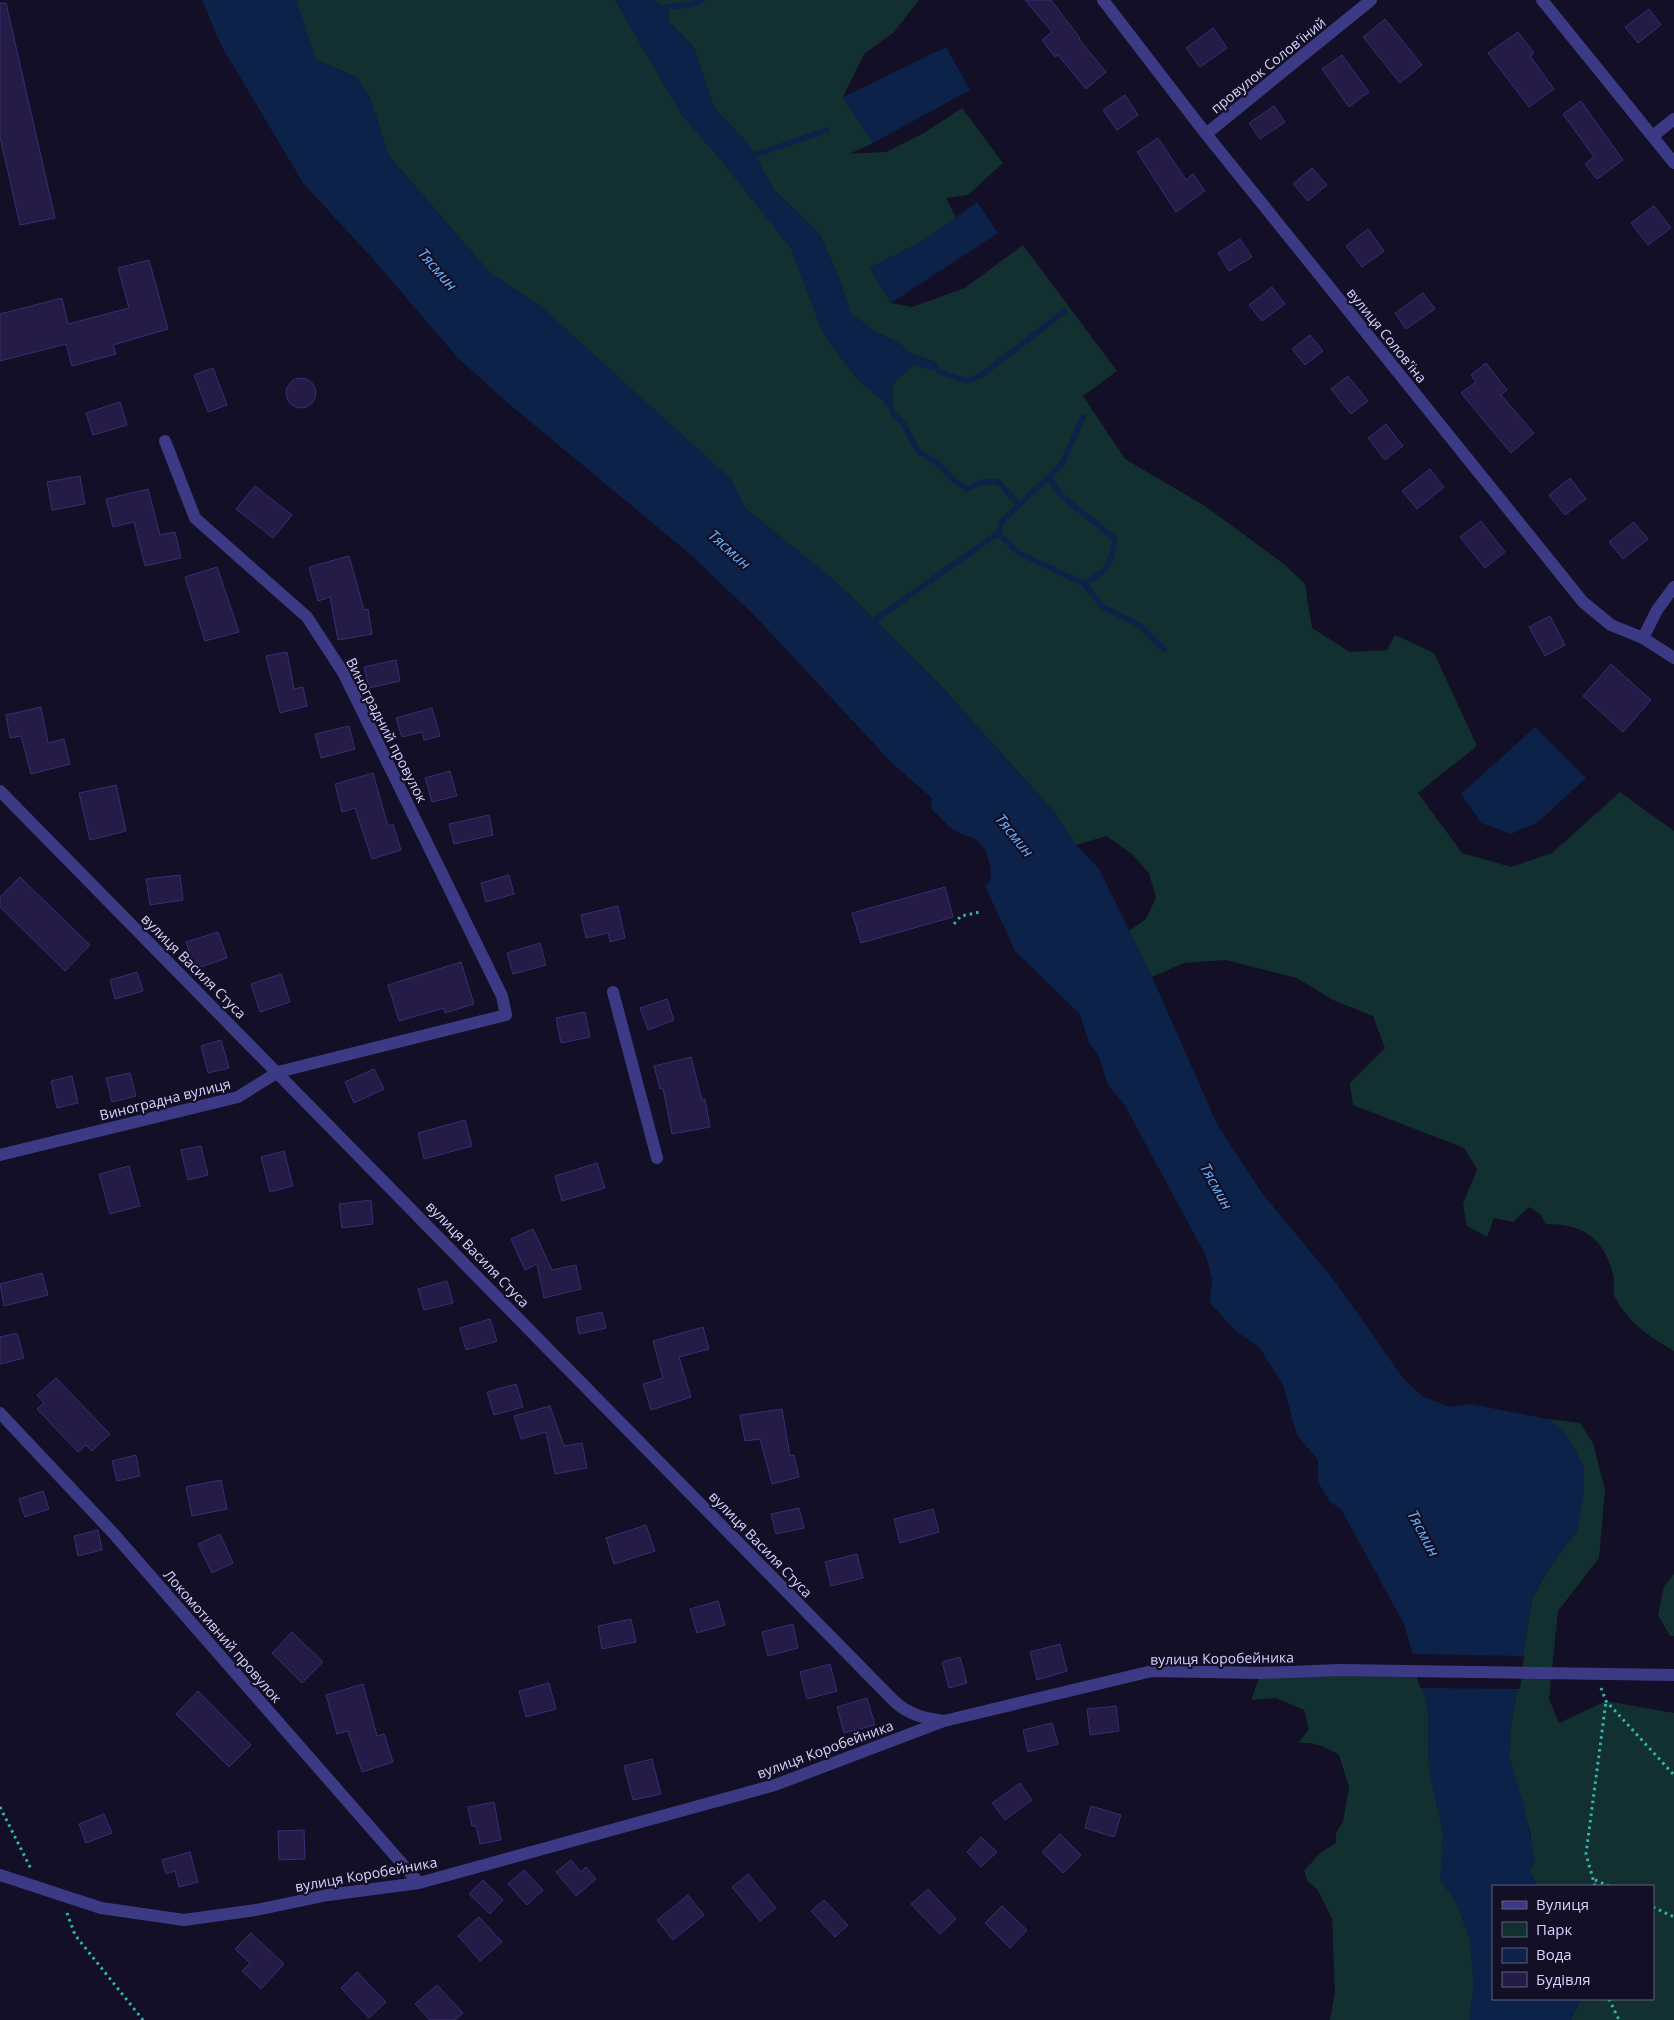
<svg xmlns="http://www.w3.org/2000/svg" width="1674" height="2020" font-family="'Open Sans',sans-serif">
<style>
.green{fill:#12302f}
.water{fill:#0c2248}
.pier{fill:#130f26}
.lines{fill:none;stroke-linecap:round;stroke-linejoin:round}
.stream{stroke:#0c2248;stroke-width:5.5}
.building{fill:#241b47;stroke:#3b2d73}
.path{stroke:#2fb8b0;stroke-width:3;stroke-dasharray:2.5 4;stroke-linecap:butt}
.minor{stroke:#3d3a85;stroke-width:12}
.labels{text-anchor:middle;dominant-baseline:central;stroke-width:4.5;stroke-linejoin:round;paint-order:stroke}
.street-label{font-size:14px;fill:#d9d4ff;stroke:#130f26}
.water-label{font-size:15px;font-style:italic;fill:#62b6ff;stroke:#130f26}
</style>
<rect width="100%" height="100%" fill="#130f26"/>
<path class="green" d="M296,0H615L682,115L717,155L791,248L823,333L857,379L884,401L893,413L892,384L914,365L937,363L909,353L899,343L874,331L851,314L841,283L820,235L774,190L749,145L714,108L694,48L669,22L668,7L650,0H919L894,32L864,54L843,97L873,143L849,154L886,152L924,133L962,108L1003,163L968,195L946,198L956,218L923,241L870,268L891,303L912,307L965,288L1023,245L1117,371L1083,396L1125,459L1205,506L1284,564L1305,584L1312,628L1350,652L1387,650L1395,635L1434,653L1477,746L1418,793L1462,853L1511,867L1552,853L1620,792L1674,831V1351C1650,1337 1628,1323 1615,1297C1612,1290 1615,1281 1613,1274C1604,1237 1582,1224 1546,1224L1540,1214L1529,1207L1513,1222L1494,1218L1487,1237L1467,1226L1463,1204L1477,1169L1464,1148L1353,1105L1350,1083L1385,1048L1373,1016L1333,1000L1297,978L1226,960L1184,963L1152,977L1129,931L1146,919L1156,898L1149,873L1131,853L1106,836L1076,845L1054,812L939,684L836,582L746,509L730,479L540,306L490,273L389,156L369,95L356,77L316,60Z
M1548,1419L1580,1423L1593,1443L1605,1490L1599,1558L1558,1611L1549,1699L1559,1723L1606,1701L1674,1713V2020H1571L1581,1999H1653V1886H1537L1530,1871L1531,1836L1509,1756L1511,1725L1532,1599L1552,1563L1577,1531L1566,1434Z
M1674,1574V1636H1670L1658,1615L1664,1586Z
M1418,1671L1428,1707L1429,1769L1443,1832L1441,1880L1457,1904L1470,1940L1474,1987L1469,2020H1330L1335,1993L1332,1919L1317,1889L1308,1882L1304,1871L1320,1853L1336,1843V1833L1343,1822L1349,1787L1339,1755C1325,1747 1314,1742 1298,1743L1309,1729L1304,1710L1276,1698L1251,1700L1261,1673Z"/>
<path class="water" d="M202,0H296L316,60L356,77L369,95L389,156L490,273L540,306L731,479L746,509L836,582L939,684L1054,812L1076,845L1099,869L1152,977L1217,1124L1262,1193L1337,1284L1403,1378L1422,1396L1450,1407L1470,1404L1548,1419L1566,1434L1584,1466V1496L1577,1531L1552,1563L1532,1599L1511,1725L1509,1756L1523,1802L1535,1860L1530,1871L1537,1886H1493V1999H1581L1571,2020H1469L1474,1987L1470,1940L1457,1904L1440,1880L1443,1832L1429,1769L1428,1707L1404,1624L1341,1509L1330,1502L1318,1482V1460L1297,1435L1283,1385L1260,1348L1237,1332L1210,1303L1212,1280L1206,1256L1124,1104L1108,1085L1098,1054L1089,1043L1080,1014L1015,951L985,886L991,880C991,865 988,846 973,838C969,836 965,836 961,834C950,829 939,817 931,808L932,798L892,763L755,616L690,554L509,404L458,358L372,258L303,183L221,45Z
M615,0H650L668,7L669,22L694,48L714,108L749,145L774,190L820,235L841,283L851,314L874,331L899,343L909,353L937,363L940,372L914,365L892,384L893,414L884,401L857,379L823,333L791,248L717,155L682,115Z
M946,47L970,90L873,143L843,97Z
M977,202L998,233L891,303L870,268L923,241Z
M1535,727L1586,778L1538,822L1511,834L1481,823L1461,794Z"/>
<path class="pier" d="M1410,1654L1524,1656L1520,1689L1420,1688Z"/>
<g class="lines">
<path class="stream" d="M668,7L693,4L703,0
M755,155L827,130
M940,372L966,381L980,376L1064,312
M893,414L903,423L918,451L940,465L955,481L967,489L983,482H998L1019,505
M998,533L1017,552L1084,584C1107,571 1111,566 1115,539L1062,496L1049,477
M1084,584L1103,607L1139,625L1164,649
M869,624L998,533L1002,521L1062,464L1083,417"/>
</g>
<path class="building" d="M1025,0H1051L1080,38L1079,39L1106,72L1086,89L1058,55L1055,57L1042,40L1052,32Z
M0,3H6L55,218L20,225L0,137Z
M1649,9L1661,25L1638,43L1625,27Z
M1385,19L1422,65L1400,83L1363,37Z
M1213,28L1227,48L1200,67L1186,48Z
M1518,32L1534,53L1530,56L1554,89L1529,107L1488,53Z
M1342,55L1369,92L1349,107L1322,69Z
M1125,95L1138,115L1117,130L1103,110Z
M1581,101L1623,160L1597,179L1585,164L1594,157L1563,114Z
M1274,106L1285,122L1260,139L1249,123Z
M1158,138L1186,180L1193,174L1205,191L1176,212L1137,152Z
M1312,168L1327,185L1308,201L1293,184Z
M1654,206L1671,228L1648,245L1631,223Z
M1368,229L1384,251L1362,267L1346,246Z
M1240,239L1252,257L1229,271L1218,253Z
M149,260L168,329L113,345L116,354L72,366L66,344L0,361V314L62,298L68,324L129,308L118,268Z
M1272,287L1285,304L1262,321L1249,305Z
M1423,293L1435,309L1406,329L1395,313Z
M1310,335L1323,351L1305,365L1292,349Z
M1486,363L1507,390L1501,395L1534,433L1511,453L1461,393L1476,382L1471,375Z
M213,368L227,405L208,412L194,375Z
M1348,376L1368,401L1351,414L1331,389Z
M286 393a15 15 0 1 1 30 0a15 15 0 1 1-30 0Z
M120,402L127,425L93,435L86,413Z
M1386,424L1403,446L1385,460L1368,438Z
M1430,469L1444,487L1417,509L1402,491Z
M80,476L85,504L52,510L47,482Z
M1570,478L1586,499L1565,515L1549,495Z
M255,486L292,515L273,538L236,509Z
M148,489L160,535L175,532L181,558L145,566L134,522L113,527L106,499Z
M1481,521L1505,552L1485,568L1460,537Z
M1634,522L1648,539L1623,559L1609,542Z
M349,556L364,610L368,609L372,634L338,640L330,597L318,601L309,567Z
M217,567L239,632L205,641L185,577Z
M1550,616L1565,645L1545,656L1529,627Z
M287,652L294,689L303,687L307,706L280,713L266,656Z
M396,660L400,681L369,688L364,667Z
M1611,664L1651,700L1623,732L1583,696Z
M41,707L48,743L64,739L70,764L31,774L21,736L10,738L6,715Z
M432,708L440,736L424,740L422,732L402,737L396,718Z
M349,726L355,749L321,758L315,734Z
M450,771L457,796L432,802L425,778Z
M373,773L388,826L393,824L401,850L372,859L355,808L342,812L335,784Z
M116,785L126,831L90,840L79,793Z
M489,815L493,835L454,844L449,824Z
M180,875L183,900L150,905L146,879Z
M509,875L514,894L486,902L481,883Z
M20,877L90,945L65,971L0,907V897Z
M945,887L953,917L861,943L852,913Z
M618,906L625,938L610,942L608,933L586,938L581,915Z
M218,932L227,958L195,969L186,942Z
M540,943L546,965L513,974L507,953Z
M461,962L474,1004L445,1013L444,1008L399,1021L388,985Z
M137,972L143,991L115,999L110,980Z
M281,974L290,1002L260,1012L251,984Z
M667,999L674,1020L648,1030L640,1008Z
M585,1012L590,1037L561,1043L556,1018Z
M221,1040L229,1068L208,1073L201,1046Z
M691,1057L702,1100L705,1099L710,1127L672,1134L663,1088L660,1089L654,1066Z
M374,1069L384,1089L354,1103L345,1082Z
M130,1073L136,1096L112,1102L106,1078Z
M72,1076L78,1103L57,1108L51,1081Z
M465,1120L472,1146L424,1159L418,1133Z
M201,1146L208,1175L188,1180L181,1150Z
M284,1151L293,1186L270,1192L261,1157Z
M597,1163L605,1188L562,1201L555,1176Z
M129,1166L140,1206L110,1214L99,1174Z
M371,1200L373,1224L342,1228L339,1204Z
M533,1229L552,1270L576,1265L581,1289L544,1298L537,1264L525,1270L511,1239Z
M42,1273L48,1295L4,1306L0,1284Z
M447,1281L453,1303L424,1310L418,1289Z
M602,1312L606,1328L579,1334L576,1318Z
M490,1319L497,1341L466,1350L460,1328Z
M703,1327L709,1349L679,1357L691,1397L651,1410L643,1384L663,1378L653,1341Z
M17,1333L24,1358L0,1364V1337Z
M56,1378L110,1434L92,1451L86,1445L78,1452L37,1409L44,1403L37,1395Z
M516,1384L523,1407L494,1415L487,1392Z
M550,1406L564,1446L582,1443L587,1468L555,1474L546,1432L521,1439L514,1416Z
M782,1409L790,1456L794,1455L799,1477L772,1484L760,1439L745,1441L740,1415Z
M136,1455L140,1476L117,1481L112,1461Z
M221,1480L227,1509L192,1516L186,1487Z
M43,1491L49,1509L25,1517L19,1499Z
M799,1508L804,1528L776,1534L771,1514Z
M933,1509L939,1532L900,1543L894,1519Z
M646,1525L655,1551L614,1564L606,1538Z
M98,1530L102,1550L78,1556L74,1536Z
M220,1534L233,1563L212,1573L198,1544Z
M857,1554L863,1578L831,1586L825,1562Z
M718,1601L725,1625L697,1633L690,1609Z
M631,1619L636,1642L602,1649L598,1626Z
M793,1624L798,1648L768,1656L762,1632Z
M292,1632L323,1662L302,1683L272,1653Z
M1060,1644L1067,1671L1037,1680L1030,1652Z
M960,1657L967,1683L949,1688L942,1662Z
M830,1664L837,1691L807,1699L800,1672Z
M549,1683L556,1709L526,1717L519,1691Z
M363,1684L377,1736L384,1734L393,1762L362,1772L348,1731L337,1734L326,1695Z
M198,1691L251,1745L229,1767L176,1714Z
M867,1698L875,1725L844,1733L837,1707Z
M1116,1706L1119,1731L1090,1735L1087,1709Z
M1052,1723L1058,1744L1028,1752L1023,1730Z
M652,1759L661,1794L633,1800L624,1766Z
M1020,1783L1032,1800L1005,1820L992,1803Z
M494,1802L501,1840L480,1844L476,1826H472L468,1807Z
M1091,1806L1121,1815L1114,1837L1085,1828Z
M104,1814L112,1833L86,1843L79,1824Z
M304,1830L305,1859L279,1860L278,1831Z
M1060,1834L1081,1855L1063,1873L1042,1852Z
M981,1837L997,1852L981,1867L967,1852Z
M190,1852L198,1882L179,1887L175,1871L166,1874L162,1860Z
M571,1860L581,1872L586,1867L596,1879L576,1896L556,1872Z
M524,1870L543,1890L527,1905L508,1884Z
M748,1874L776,1908L760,1921L732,1887Z
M483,1880L503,1900L490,1914L469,1894Z
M928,1889L956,1919L940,1934L911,1904Z
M688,1895L704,1915L673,1940L657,1920Z
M824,1900L848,1925L835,1937L811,1911Z
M1002,1906L1027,1930L1010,1948L985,1923Z
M479,1917L502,1942L480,1961L458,1936Z
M251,1933L284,1964L261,1989L242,1971L250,1963L235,1949Z
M357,1972L386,2002L369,2018L341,1988Z
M437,1985L463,2013L455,2020H430L415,2004Z"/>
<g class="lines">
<path class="path" d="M954,924L961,916L980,912
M1601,1688L1606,1701L1674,1775
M0,1807L31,1869
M1595,1880L1609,1886
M1595,1886L1586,1854L1606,1701
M1653,1907L1674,1917
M67,1913L75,1935L143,2020
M1609,1999L1619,2020"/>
<path class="minor" d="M1103,0L1206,134L1583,602L1611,625L1643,638L1674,658
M1542,0L1674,163
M1206,134L1371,0
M1653,136L1674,119
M1643,638L1657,610L1674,587
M0,791L894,1701C909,1715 924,1718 944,1721
M613,992L657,1158
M0,1155L238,1097L278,1072L506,1015L502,996L344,674L307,617L195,518L165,441
M0,1413L113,1533L419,1883
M0,1875L101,1908L184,1920L256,1910L328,1895L419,1883L775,1785L944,1721L1152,1671L1261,1673L1339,1670L1674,1675"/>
</g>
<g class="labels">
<g class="street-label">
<text transform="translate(1268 65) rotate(-39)">провулок Солов'їний</text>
<text transform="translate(1387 335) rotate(51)">вулиця Солов'їна</text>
<text transform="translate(387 730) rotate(63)">Виноградний провулок</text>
<text transform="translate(194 966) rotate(45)">вулиця Василя Стуса</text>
<text transform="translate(165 1099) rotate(-14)">Виноградна вулиця</text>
<text transform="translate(478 1254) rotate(46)">вулиця Василя Стуса</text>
<text transform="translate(761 1544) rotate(46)">вулиця Василя Стуса</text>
<text transform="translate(223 1636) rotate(49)">Локомотивний провулок</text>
<text transform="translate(1222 1658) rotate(-1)">вулиця Коробейника</text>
<text transform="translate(825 1749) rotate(-20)">вулиця Коробейника</text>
<text transform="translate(366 1874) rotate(-10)">вулиця Коробейника</text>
</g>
<g class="water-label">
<text transform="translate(438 269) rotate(49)">Тясмин</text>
<text transform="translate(730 549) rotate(42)">Тясмин</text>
<text transform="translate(1015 835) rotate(51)">Тясмин</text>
<text transform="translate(1217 1186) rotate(61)">Тясмин</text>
<text transform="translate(1424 1533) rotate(62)">Тясмин</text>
</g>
</g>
<rect x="1492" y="1885" width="162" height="115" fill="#130f26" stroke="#625e7d"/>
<rect x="1502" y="1901" width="25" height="8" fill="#3d3a85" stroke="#625e7d"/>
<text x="1536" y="1910" font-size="15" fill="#d9d4ff">Вулиця</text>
<rect x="1502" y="1922" width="25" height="15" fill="#12302f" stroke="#625e7d"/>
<text x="1536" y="1935" font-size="15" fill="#d9d4ff">Парк</text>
<rect x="1502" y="1948" width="25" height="15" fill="#0c2248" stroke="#625e7d"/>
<text x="1536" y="1960" font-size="15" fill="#d9d4ff">Вода</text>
<rect x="1502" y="1972" width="25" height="15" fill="#241b47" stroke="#625e7d"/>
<text x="1536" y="1985" font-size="15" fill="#d9d4ff">Будівля</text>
</svg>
